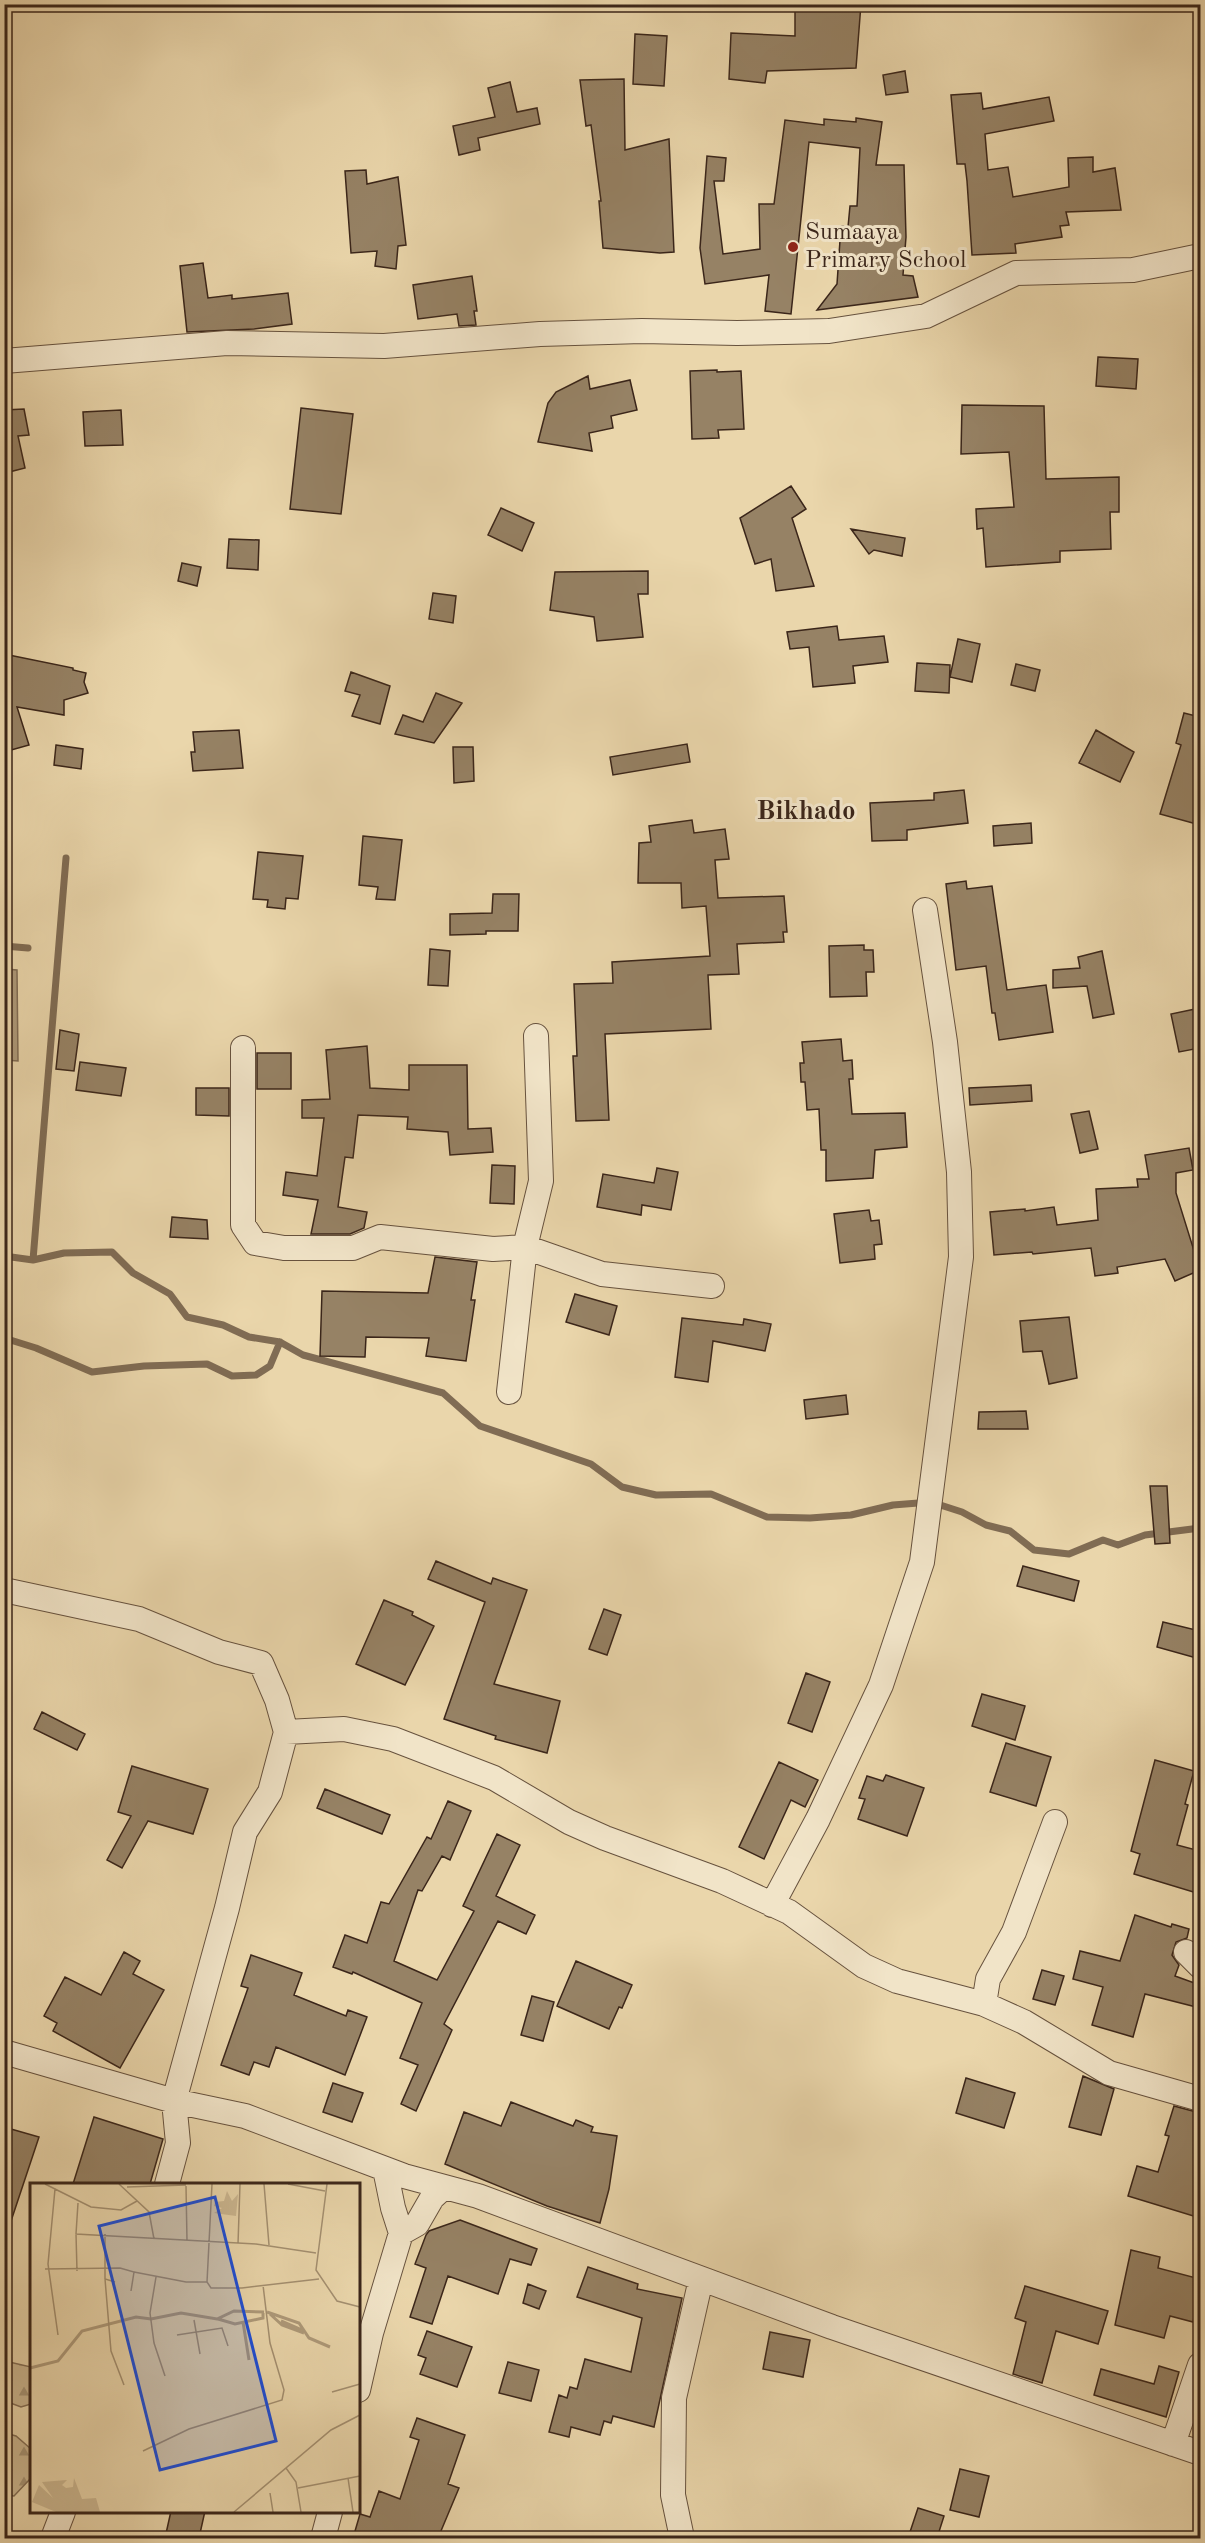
<svg xmlns="http://www.w3.org/2000/svg" width="1205" height="2543" font-family="'Old Standard TT',serif">
<style>
.forest{fill:url(#forest-firs);stroke:#846f56;stroke-width:1.5}
.water{fill:#ae9a7a;stroke:#806c54;stroke-width:1.5}
.lines{fill:none;stroke-linecap:round;stroke-linejoin:round}
.shore{stroke:#74604a;stroke-width:1.5}
.stream{stroke:#806c54;stroke-width:7}
.building{fill:#968265;stroke:#3b261a;stroke-width:1.5}
.minor-casing{stroke:#67523e;stroke-width:26}
.minor{stroke:#f1e4c8;stroke-width:24}
.poi-dot{fill:#8f2418;stroke:#f1e4c8;stroke-width:2}
.labels{text-anchor:middle;dominant-baseline:central;stroke-width:6;stroke-linejoin:round;paint-order:stroke}
.poi-label{font-size:24px;fill:#3b261a;stroke:#f1e4c8;text-anchor:start}
.quarter-label{font-size:27px;font-weight:bold;fill:#3b261a;stroke:#f1e4c8}
.inset-river{fill:none;stroke:#ae9a7a;stroke-width:3}
.inset-road{fill:none;stroke:#a49071;stroke-width:1.5}
.view{fill:#1d4ed8;fill-opacity:0.15;stroke:#1d4ed8;stroke-width:3}
.inset-edge{fill:none;stroke:#3b261a;stroke-width:3}
</style>
<defs>
<pattern id="forest-firs" width="22" height="20" patternUnits="userSpaceOnUse" patternTransform="scale(1.5)"><rect width="22" height="20" fill="#ccb892"/><path d="M5 1l3.5 6h-7zM16 11l3.5 6h-7z" fill="#a79576"/></pattern>
</defs>
<rect width="100%" height="100%" fill="#ead6ab"/>
<filter id="stains"><feTurbulence type="fractalNoise" baseFrequency=".00333" numOctaves="4"/><feColorMatrix values="0 0 0 0 .2 0 0 0 0 .09 0 0 0 0 .02 0 0 0 .5 -.17"/></filter>
<radialGradient id="worn" r=".72"><stop offset=".6" stop-color="#630" stop-opacity="0"/><stop offset="1" stop-color="#630" stop-opacity=".3"/></radialGradient>
<path class="forest" d="M5,2361L31,2367V2404L21,2407L5,2401Z
M5,2433L16,2436L31,2449V2478L14,2496L5,2495Z"/>
<path class="water" d="M5,969L17,970L18,1061L5,1060Z"/>
<g class="lines">
<path class="shore" d="M4,975L11,978V1051L10,1054H4"/>
<path class="stream" d="M4,946L28,948
M4,1256L33,1260L64,1253L112,1252L133,1273L170,1294L187,1317L223,1325L249,1337L280,1342
M33,1260L66,858
M4,1338L36,1348L92,1372L144,1366L207,1364L232,1376L256,1375L270,1366L280,1342L303,1355L443,1393L480,1426L591,1464L622,1487L656,1495L711,1494L767,1517L810,1518L851,1515L893,1505L931,1502L962,1512L986,1525L1010,1531L1034,1550L1069,1554L1103,1540L1118,1545L1145,1535L1200,1528"/>
</g>
<path class="building" d="M795,4H861L856,68L767,71L765,83L729,79L731,33L795,36Z
M635,34L667,36L664,86L633,84Z
M905,71L908,92L886,95L883,75Z
M624,79L625,150L669,139L674,252L660,253L603,248L599,201H601L591,125L586,126L580,80Z
M510,82L517,112L537,108L540,124L478,138L480,150L459,155L453,126L495,117L488,88Z
M981,93L983,109L1049,97L1054,121L985,134L988,170L1008,167L1013,197L1069,187L1068,158L1093,157V172L1115,168L1121,210L1066,212L1069,225L1060,226L1062,237L1015,244L1016,253L972,255L967,181L965,164H957L951,95Z
M856,118L882,122L876,165H904L906,237L903,275L913,276L918,297L817,310L837,284L841,226L848,227L850,206H857L860,148L809,142L791,314L765,311L769,275L705,284L700,248L707,156L726,158L724,181H714L723,254L760,249L759,204H774L785,120L824,125V119L856,122Z
M366,170L367,184L398,177L406,245L398,246L396,269L375,266L377,251L351,253L345,171Z
M203,263L208,298L232,295V299L288,293L292,324L254,329L187,332L180,266Z
M472,276L477,311H474L476,325L459,326L457,314L418,319L413,285Z
M1098,357L1138,359L1136,389L1096,386Z
M717,370V372L741,371L744,429L718,430L719,438L692,439L690,371Z
M588,376L590,389L630,380L637,410L611,416L613,428L589,433L592,451L538,442L548,403L556,392Z
M962,405L1044,406L1046,479L1119,477V512H1110L1111,549L1060,551V562L986,567L983,528L977,529L976,509L1014,507L1009,452L961,454Z
M301,408L353,414L341,514L290,509Z
M24,409L29,435L18,436L25,468L9,472L4,456V410Z
M121,410L123,445L85,446L83,412Z
M791,486L806,509L792,518L814,586L776,591L771,559L755,564L740,518Z
M501,508L534,523L522,551L488,535Z
M851,529L905,538L902,556L874,550L869,554Z
M229,539L259,540L258,570L227,568Z
M182,563L201,567L197,586L178,581Z
M648,571V594H638L643,637L597,641L594,617L550,610L555,572Z
M433,593L456,596L453,623L429,619Z
M837,626L839,640L884,636L888,662L853,666L855,683L813,687L809,647L790,649L787,632Z
M958,639L980,644L972,682L950,677Z
M4,654L73,668V670L86,673L84,682L88,693L64,700V715L17,707L29,745L4,752Z
M917,663L950,665L949,693L915,691Z
M1016,664L1040,670L1035,691L1011,685Z
M351,672L390,686L380,724L352,716L360,695L345,691Z
M436,693L462,703L434,743L395,734L403,715L423,722Z
M1184,713L1200,717V825L1160,814L1181,745L1176,743Z
M239,730L243,768L193,771L191,752H195L193,732Z
M1096,730L1134,752L1120,782L1079,763Z
M687,744L690,762L613,775L610,757Z
M56,745L83,749L81,769L54,765Z
M453,747H473L474,781L454,783Z
M964,790L968,823L907,830V840L872,841L870,803L934,800V793Z
M692,820L694,833L725,829L729,859L715,860L718,898L784,896L787,932H783L784,942L737,944L739,974L708,975L711,1029L605,1034L609,1120L576,1121L573,1056H577L574,984L613,983L612,962L710,956L706,906L682,908L681,883H638L639,843L651,842L649,826Z
M1031,823L1032,843L994,846L993,826Z
M363,836L402,840L395,900L376,899L378,887L359,885Z
M258,852L303,856L298,899L286,898L285,909L267,907L268,900L253,899Z
M966,881L967,889L992,886L1007,990L1046,985L1053,1032L999,1040L995,1013H992L986,966L956,970L946,884Z
M493,894H519L518,931H486V934L450,935V914L492,913Z
M864,945V950H873L874,972H866L867,996L830,997L829,946Z
M430,949L450,951L448,986L428,985Z
M1102,951L1114,1014L1093,1018L1087,986L1053,988V970L1080,968L1078,957Z
M1200,1008V1048L1179,1052L1171,1014Z
M60,1030L79,1034L74,1071L56,1069Z
M841,1039L843,1061L852,1060L853,1079H849L852,1114L905,1113L907,1147L875,1150L873,1178L826,1181V1150H821L819,1109L807,1110L805,1082H801L800,1063H804L802,1042Z
M367,1046L370,1088L409,1090V1065H467L468,1129L491,1128L493,1152L450,1155L448,1132L407,1129L408,1117L358,1115L353,1158L345,1157L338,1207L367,1212L364,1228L350,1234H311L318,1200L283,1195L286,1172L317,1176L324,1118H302V1100L330,1099L326,1050Z
M257,1053H291V1089H257Z
M80,1062L126,1068L121,1096L76,1090Z
M1031,1085L1032,1101L970,1105L969,1088Z
M196,1088H229V1116L196,1115Z
M1089,1111L1098,1149L1080,1153L1071,1114Z
M1189,1148L1193,1170L1176,1173V1193L1200,1270L1175,1281L1165,1259L1117,1267L1118,1273L1095,1276L1091,1248L1033,1254L1032,1252L994,1255L990,1212L1025,1209V1211L1054,1207L1057,1225L1098,1220L1096,1189L1138,1187L1137,1179H1149L1145,1155Z
M492,1165L515,1166L514,1204L490,1203Z
M657,1168L678,1172L671,1210L642,1205L641,1215L597,1207L603,1174L654,1183Z
M869,1210L871,1221L879,1220L882,1244L874,1245L875,1259L840,1263L834,1214Z
M172,1217L207,1220L208,1239L170,1237Z
M435,1257L477,1262L471,1300H475L466,1361L426,1356L429,1338L366,1337L365,1357L320,1356L322,1291L428,1293Z
M575,1294L617,1306L609,1335L566,1322Z
M1069,1317L1077,1378L1049,1384L1042,1351L1023,1352L1020,1321Z
M682,1318L743,1325L744,1319L771,1324L765,1351L713,1341L708,1382L675,1377Z
M846,1395L848,1414L806,1419L804,1400Z
M1026,1411L1028,1429H978L979,1412Z
M1150,1486H1167L1170,1543L1155,1544Z
M436,1561L491,1584L493,1578L527,1590L494,1684L560,1701L547,1753L495,1739L496,1736L444,1719L485,1602L428,1579Z
M1023,1566L1079,1581L1074,1601L1017,1586Z
M384,1600L413,1612L412,1615L434,1626L405,1685L356,1664Z
M604,1609L621,1615L607,1655L589,1649Z
M1163,1622L1200,1631V1659L1157,1647Z
M806,1673L830,1682L812,1732L788,1723Z
M982,1694L1025,1706L1015,1740L972,1726Z
M42,1712L85,1734L77,1750L34,1729Z
M1006,1743L1051,1757L1036,1806L990,1792Z
M1155,1760L1194,1771L1185,1804L1188,1805L1177,1845L1200,1851V1894L1134,1874L1140,1854L1131,1851Z
M779,1762L818,1780L805,1807L791,1800L764,1859L739,1847Z
M132,1766L208,1789L193,1834L148,1821L122,1868L107,1860L131,1816L118,1812Z
M886,1775L924,1788L907,1836L858,1819L865,1799L859,1798L867,1776L883,1781Z
M325,1789L390,1815L382,1834L317,1808Z
M448,1801L471,1811L450,1860L442,1856L422,1891L418,1890L394,1961L437,1980L474,1911L463,1906L497,1834L520,1845L496,1896L535,1915L526,1934L498,1921L444,2024L452,2030L416,2111L401,2104L418,2065L400,2058L422,2003L353,1972L352,1974L333,1967L345,1935L367,1943L381,1902L389,1904L427,1837L431,1839Z
M1135,1915L1171,1927L1172,1924L1189,1929L1187,1938L1176,1942L1172,1955L1179,1965L1175,1976L1200,1985V2008L1145,1994L1133,2037L1092,2025L1103,1987L1073,1979L1080,1951L1120,1961Z
M124,1952L140,1961L133,1974L164,1990L120,2068L53,2031L57,2023L44,2016L65,1977L101,1995Z
M251,1955L302,1973L294,1995L346,2016L348,2010L367,2017L345,2075L276,2047L269,2067L254,2062L249,2075L221,2065L248,1988L241,1986Z
M576,1961L632,1985L622,2008L619,2007L609,2029L557,2006Z
M1042,1970L1064,1976L1055,2005L1033,1999Z
M532,1996L554,2002L543,2041L521,2035Z
M1083,2076L1114,2089L1101,2135L1069,2127Z
M966,2078L1015,2093L1004,2128L956,2113Z
M333,2083L363,2093L352,2122L323,2112Z
M511,2102L573,2126L576,2120L593,2127L591,2132L617,2136L609,2189L600,2223L547,2206L445,2164L464,2112L501,2126Z
M1174,2106L1200,2113V2218L1128,2196L1137,2166L1158,2172L1169,2136L1165,2135Z
M94,2117L163,2139L150,2184H73Z
M4,2127L39,2137L8,2230L4,2229Z
M460,2220L537,2249L531,2265L510,2259L498,2294L448,2276L432,2324L410,2317L426,2268L415,2264L426,2235L429,2231Z
M1131,2250L1160,2257L1158,2268L1200,2279V2294L1193,2322L1170,2316L1164,2338L1115,2325Z
M588,2267L638,2284L637,2289L682,2298L654,2427L613,2416L611,2423L604,2421L600,2435L571,2427L569,2437L549,2432L559,2395L567,2398L570,2387L577,2389L585,2359L631,2372L642,2318L577,2297Z
M528,2284L546,2291L539,2309L523,2303Z
M1025,2286L1108,2311L1098,2344L1056,2331L1042,2383L1013,2374L1026,2322L1015,2318Z
M427,2331L472,2347L457,2387L420,2374L426,2358L418,2355Z
M770,2332L810,2340L803,2377L763,2369Z
M508,2362L539,2370L531,2401L499,2393Z
M1159,2366L1179,2372L1166,2417L1094,2395L1101,2369L1154,2384Z
M417,2418L465,2435L448,2484L459,2488L438,2538H353L360,2514L370,2517L379,2491L400,2499L419,2440L410,2437Z
M960,2469L989,2476L979,2517L950,2510Z
M918,2508L944,2516L937,2538H908Z
M171,2511H205L199,2538H165Z"/>
<g class="lines">
<defs>
<path id="minor" d="M4,361L227,343L384,346L540,334L642,331L737,333L829,331L926,316L1016,273L1133,270L1200,256
M243,1048V1225L255,1243L284,1248H353L380,1237L493,1249L525,1247L602,1274L712,1286
M509,1392L525,1247L541,1181L536,1036
M4,1590L139,1619L219,1652L261,1663L277,1700L286,1732L270,1792L245,1832L227,1908L174,2101L178,2143L167,2184
M286,1732L344,1729L393,1739L494,1778L569,1822L605,1838L722,1881L789,1912L864,1966L897,1981L984,2004
M1055,1822L1014,1932L988,1979L984,2004L1024,2022L1109,2073L1200,2099
M772,1905L818,1819L881,1685L922,1562L961,1257L959,1172L945,1042L925,910
M1186,1952L1200,1966
M4,2052L174,2101L245,2116L404,2176L478,2196L832,2327L1200,2453
M401,2233L417,2224L432,2198L444,2187
M358,2390L371,2333L401,2233L393,2208L385,2169
M1173,2444L1200,2365
M53,2538L63,2512
M323,2538L330,2512
M682,2538L673,2495L674,2398L701,2279"/>
</defs>
<use href="#minor" class="minor-casing"/>
<use href="#minor" class="minor"/>
</g>
<circle class="poi-dot" cx="793" cy="247" r="6"/>
<g class="labels">
<g class="poi-label">
<text x="805" y="233">Sumaaya<tspan x="805" dy="28">Primary School</tspan></text>
</g>
<g class="quarter-label">
<text x="806" y="811">Bikhado</text>
</g>
</g>
<g transform="translate(30 2183)">
<rect width="330" height="330" fill="#ead6ab"/>
<path d="M197,8L202,18L208,11L206,33L184,30L192,25L184,23L185,19L194,18Z" fill="#ccb892"/>
<path d="M44,295L52,316L66,315L70,329H26L2,319L9,302L23,315L12,299L37,297L32,302L36,305L43,304Z" fill="#ccb892"/>
<path class="inset-river" d="M237,129L269,140L279,155L300,164M240,131L252,142L274,150M188,136L205,141L233,135V130M251,138L274,148M213,139L219,177M0,185L28,178L52,148L106,134L121,136L151,130L187,136L204,128L234,129"/>
<path class="inset-road" d="M15,1L25,6L18,81L28,152M89,1L119,29L124,56M182,1L177,99L181,105H212L289,96M234,1L239,62M258,1L295,8M297,1L286,87L307,118L330,124M156,3L157,58M97,4L156,2M25,6L61,24L91,27L107,18M48,20L46,51L226,61L286,70M46,51L47,88M75,51V96L85,99M208,61L210,1M15,86L90,85L104,89L101,108M104,89L156,99H177M126,94L120,130L124,160L135,193M75,96L81,168L94,202M164,137L170,171M147,152L192,145L198,163M302,209L330,201M113,268L159,246L252,217L254,207L240,160L233,102M256,285L266,299L271,329M318,295L323,329M268,305L330,293M240,310L243,329M204,329L301,247L330,232"/>
<path class="view" d="M185,14L246,258L130,287L69,43Z"/>
<rect width="330" height="330" class="inset-edge"/>
</g>
<rect width="1205" height="2543" fill="none" stroke="#ead6ab" stroke-width="24"/>
<rect x="6" y="6" width="1193" height="2531" fill="none" stroke="#3b261a" stroke-width="3"/>
<rect x="12" y="12" width="1181" height="2519" fill="none" stroke="#3b261a" stroke-width="1.5"/>
<rect width="100%" height="100%" filter="url(#stains)"/>
<rect width="100%" height="100%" fill="url(#worn)"/>
</svg>
